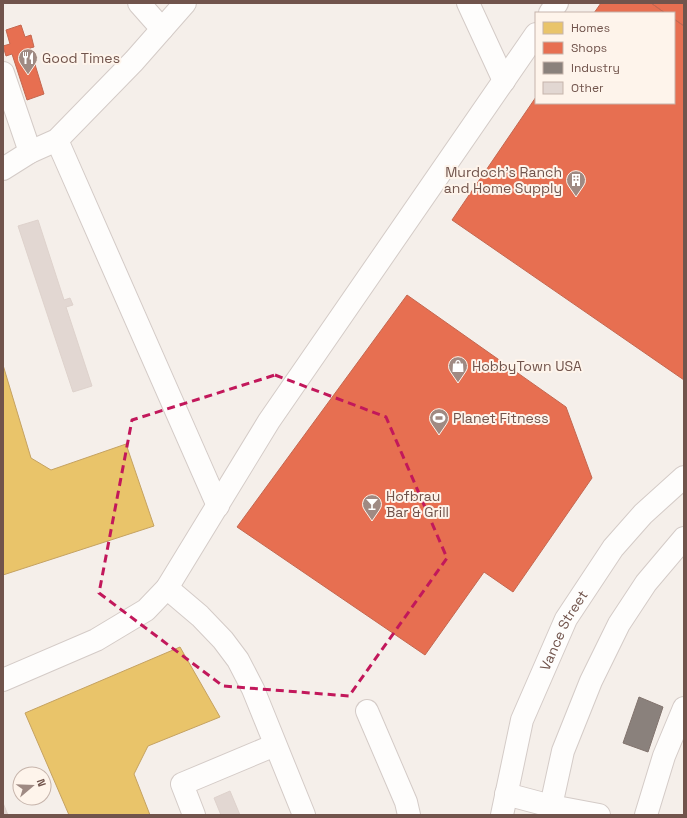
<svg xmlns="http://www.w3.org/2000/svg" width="687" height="818" font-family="'Space Grotesk',sans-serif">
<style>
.homes{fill:#e9c46a;stroke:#c5a261}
.shops{fill:#e76f51;stroke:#c46750}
.industry{fill:#8a817c;stroke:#82746e}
.building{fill:#e2d7d2;stroke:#ded2cc}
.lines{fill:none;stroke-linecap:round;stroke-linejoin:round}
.minor-casing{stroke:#d4cbc7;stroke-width:24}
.minor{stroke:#fefdfc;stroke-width:22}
.marked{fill:none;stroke:#c2185b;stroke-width:3;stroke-dasharray:8 5;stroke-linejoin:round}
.labels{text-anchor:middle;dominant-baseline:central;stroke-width:4;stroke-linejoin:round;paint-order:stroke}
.poi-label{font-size:14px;fill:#71544c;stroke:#fef4eb;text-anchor:start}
.street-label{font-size:14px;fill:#71544c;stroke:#fef4eb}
</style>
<rect width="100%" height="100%" fill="#f5efea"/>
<path class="homes" d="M3,365L31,458L51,470L126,444L154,526L3,575Z
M180,647L220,717L148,746L134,774L150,815H69L25,713Z"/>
<path class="shops" d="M601,3H651L665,13H594Z
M651,3H684V26L674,19V13H665Z
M674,19L684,26V380L452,220L536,97V103H674Z
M21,25L25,37L31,35L34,47L30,48L44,94L27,100L12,54L6,56L3,46L10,44L6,30Z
M407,295L566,407L592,478L513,592L484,572L425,655L237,527Z"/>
<path class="industry" d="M639,697L663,707L648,752L623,743Z"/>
<path class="building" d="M38,220L64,300L70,298L73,305L66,307L92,386L73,392L18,226Z
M230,791L240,815H221L214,798Z
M3,803L8,815H3Z"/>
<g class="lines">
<defs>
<g id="minor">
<path d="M139,3L162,29"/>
<path d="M468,3L504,81"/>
<path d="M550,13L557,3"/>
<path d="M3,73L30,152"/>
<path d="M57,140L218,506"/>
<path d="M3,169L30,152L57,140L134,61L185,3"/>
<path d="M167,588L200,616L223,640L238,660L253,689L304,815"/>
<path d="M3,680L96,640L146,610L167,588L269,421L536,34"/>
<path d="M367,711L406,802L409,815"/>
<path d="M506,794L551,806L599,815"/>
<path d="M194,815L182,784L275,745"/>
<path id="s1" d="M502,815L522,720L566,619L613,548L643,514L684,477"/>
<path d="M549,815L563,751L591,681L619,624L646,583L684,538"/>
<path d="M646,815L664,756L684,708"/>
</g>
</defs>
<use href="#minor" class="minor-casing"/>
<use href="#minor" class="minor"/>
</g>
<path class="marked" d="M275,375L386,417L447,558L349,696L223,686L99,593L132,420Z"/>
<defs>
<symbol id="restaurant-pin" viewBox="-11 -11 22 30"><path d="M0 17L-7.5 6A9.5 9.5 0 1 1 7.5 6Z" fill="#9f8a83" stroke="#fef4eb"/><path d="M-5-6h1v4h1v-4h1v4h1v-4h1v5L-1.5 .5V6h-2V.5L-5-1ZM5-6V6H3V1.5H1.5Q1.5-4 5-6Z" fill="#fff"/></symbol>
<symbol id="building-pin" viewBox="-11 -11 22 30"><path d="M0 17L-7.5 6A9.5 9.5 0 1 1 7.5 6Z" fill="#9f8a83" stroke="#fef4eb"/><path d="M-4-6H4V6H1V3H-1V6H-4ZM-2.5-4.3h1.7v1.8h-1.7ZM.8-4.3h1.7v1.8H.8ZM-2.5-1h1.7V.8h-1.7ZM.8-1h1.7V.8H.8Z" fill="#fff"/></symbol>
<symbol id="shop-pin" viewBox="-11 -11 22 30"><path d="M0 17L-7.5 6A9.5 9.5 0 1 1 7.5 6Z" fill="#9f8a83" stroke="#fef4eb"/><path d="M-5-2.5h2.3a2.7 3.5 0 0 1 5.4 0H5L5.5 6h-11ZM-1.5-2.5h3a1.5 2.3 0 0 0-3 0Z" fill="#fff"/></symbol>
<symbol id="stadium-pin" viewBox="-11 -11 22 30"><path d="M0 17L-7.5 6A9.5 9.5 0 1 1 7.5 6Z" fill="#9f8a83" stroke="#fef4eb"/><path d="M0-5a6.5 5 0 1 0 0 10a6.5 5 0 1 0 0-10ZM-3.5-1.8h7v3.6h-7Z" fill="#fff"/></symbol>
<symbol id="bar-pin" viewBox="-11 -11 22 30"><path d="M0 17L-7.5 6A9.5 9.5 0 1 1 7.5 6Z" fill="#9f8a83" stroke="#fef4eb"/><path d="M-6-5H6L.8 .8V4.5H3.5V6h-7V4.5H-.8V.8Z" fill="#fff"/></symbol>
</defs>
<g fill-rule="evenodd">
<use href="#restaurant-pin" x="17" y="47" width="22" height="30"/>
<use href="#building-pin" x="565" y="169" width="22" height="30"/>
<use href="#shop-pin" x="447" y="355" width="22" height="30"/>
<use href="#stadium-pin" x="428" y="407" width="22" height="30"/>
<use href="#bar-pin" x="361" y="493" width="22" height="30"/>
</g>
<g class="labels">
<g class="poi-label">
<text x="42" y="58">Good Times</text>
<text x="562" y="172" text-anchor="end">Murdoch's Ranch<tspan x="562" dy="16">and Home Supply</tspan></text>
<text x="472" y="366">HobbyTown USA</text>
<text x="453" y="418">Planet Fitness</text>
<text x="386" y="496">Hofbrau<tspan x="386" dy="16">Bar &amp; Grill</tspan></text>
</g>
<g class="street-label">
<text stroke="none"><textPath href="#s1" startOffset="196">Vance Street</textPath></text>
</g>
</g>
<rect width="687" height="818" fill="none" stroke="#71544c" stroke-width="8"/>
<rect x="535" y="12" width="140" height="92" fill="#fef4eb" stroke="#c6b4ab"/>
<rect x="543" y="22" width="20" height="12" fill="#e9c46a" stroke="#c6b4ab"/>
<text x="571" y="32" font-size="12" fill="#71544c">Homes</text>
<rect x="543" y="42" width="20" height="12" fill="#e76f51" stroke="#c6b4ab"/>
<text x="571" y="52" font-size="12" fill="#71544c">Shops</text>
<rect x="543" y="62" width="20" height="12" fill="#8a817c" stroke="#c6b4ab"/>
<text x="571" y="72" font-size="12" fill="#71544c">Industry</text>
<rect x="543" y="82" width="20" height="12" fill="#e2d7d2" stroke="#c6b4ab"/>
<text x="571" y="92" font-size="12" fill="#71544c">Other</text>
<g transform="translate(32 786) rotate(71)"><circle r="19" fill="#fef4eb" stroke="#c6b4ab"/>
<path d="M0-3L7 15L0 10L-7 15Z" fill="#9f8a83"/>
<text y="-6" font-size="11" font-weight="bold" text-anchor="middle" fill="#71544c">N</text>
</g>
</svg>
